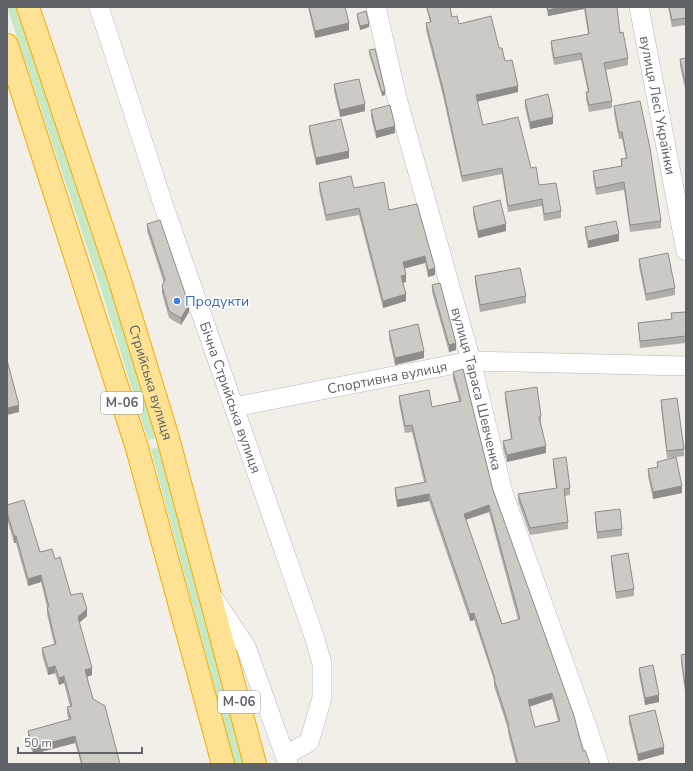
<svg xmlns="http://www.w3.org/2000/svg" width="693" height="771" font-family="'Nunito Sans',sans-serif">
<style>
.green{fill:#c5e8c5}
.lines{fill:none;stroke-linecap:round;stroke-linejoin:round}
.street-casing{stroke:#b5b8bc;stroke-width:20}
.highway-casing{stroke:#f9ab00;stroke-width:24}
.street{stroke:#fff;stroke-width:19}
.highway{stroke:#fde293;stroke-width:22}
.wall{fill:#afaea9;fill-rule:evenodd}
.shaded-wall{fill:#8f8d8a}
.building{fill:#cccac5;stroke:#8f8d8a;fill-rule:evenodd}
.shop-dot{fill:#3f7fe0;stroke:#fff;stroke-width:1.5}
.labels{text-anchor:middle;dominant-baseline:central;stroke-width:3;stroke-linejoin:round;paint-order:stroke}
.shield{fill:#fff;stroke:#8f9295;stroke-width:1}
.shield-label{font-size:13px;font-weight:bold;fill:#5f6368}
.street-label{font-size:14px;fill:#5f6368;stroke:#fff}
.shop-label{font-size:14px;fill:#366cbe;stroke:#fff;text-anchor:start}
</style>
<rect width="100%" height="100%" fill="#f1efe8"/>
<path class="green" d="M7,7H17L110,284L157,438L148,440L100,286Z
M159,447L245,764H235L151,449Z"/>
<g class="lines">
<defs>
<g id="street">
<path id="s1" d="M99,7L164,207L315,639L322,664V698L309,742L286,755"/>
<path id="s2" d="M376,7L397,98L471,361L503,493L589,733L599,764"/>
<path id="s3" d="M639,7L686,251"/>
<path id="s4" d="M234,407L471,361L686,366"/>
<path d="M214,599L246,647L288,764"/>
</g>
<g id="highway">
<path id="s5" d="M28,7L120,281L168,438L255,764"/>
<path d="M7,45L137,448L223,764"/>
</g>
</defs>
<use href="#street" class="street-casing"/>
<use href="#highway" class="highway-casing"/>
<use href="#street" class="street"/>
<use href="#highway" class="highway"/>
</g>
<path class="wall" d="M308,7H345L349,30L315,38Z
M426,7H450L452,17L459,24L499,48L505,61L518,92L477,101L483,125L531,168L539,185L561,211V218L544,221L542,206L508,212L502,174L462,182L443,96L426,30V23L430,22Z
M546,7H617L620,33L628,58V65L606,70L612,101V108L589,112L586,99V92H588L581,60L554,65L551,48V41L588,34L584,9L548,16Z
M668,7H686V25L672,27Z
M357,14L369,27L360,30L357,18Z
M369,50L385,95L382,96L369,54Z
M686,58V93L680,66V59Z
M334,84L365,111L340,117L334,91Z
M525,100L553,124L530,129L525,107Z
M614,106L661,221V228L630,232L624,190L596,195L593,178V171L621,166V159L626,158L622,139H619L614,113Z
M371,110L395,133L376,138L371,117Z
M309,126L349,158L316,165L309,133Z
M319,183L354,188L389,210L417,204L435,275L428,277L425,263L405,268L406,282L403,283L406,301L383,308L359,215L326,221L319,190Z
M473,207L506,231L478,238L473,214Z
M147,224L189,312L181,325L169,318L162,293V286L164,283L147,231Z
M585,227L619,241L588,248L585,234Z
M639,259L675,288V295L646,301L639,266Z
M475,276L526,296V303L480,312L475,283Z
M432,285L456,350L449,352L432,292Z
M686,312V343L640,348L638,323L671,319V313Z
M389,331L424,358L395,365L389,338Z
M453,372L493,490L583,751L590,764H516L508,733V729L494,686V680L474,620L470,621L429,501L397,507L395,495V488L424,482L412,432L405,433L399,403V396L432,407L459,401L453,379ZM489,512L518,620L502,624L466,520ZM552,699L558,721L535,727L529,707Z
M505,392L541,416V423L546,453L507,462L503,448V441L511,439L505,399Z
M661,400L684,449V456L667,458L661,407Z
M553,459L570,488V495L565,496L568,522V529L530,535L518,501V494L556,488L553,466Z
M657,462L682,493L653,499L648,476V469L657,467Z
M7,505L40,552L55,559L71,595L87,616L79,623L92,675L87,677L93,699L120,764H81L75,743L33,754L28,738V731L69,720L67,714V707H70L64,683L59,685L55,673L48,675L42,655V648L54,644L47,614V607L41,582L28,586L16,543H14L7,519Z
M595,512L622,529V536L597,539L595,519Z
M611,556L634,589V596L616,599L611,563Z
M686,654V692H685L681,662V655Z
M639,668L659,702L645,705L639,675Z
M629,716L664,754L638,761L629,723Z"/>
<path class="shaded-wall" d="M560,7H584V9L548,16V10Z
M349,23V30L315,38V31Z
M369,24V27L360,30V26Z
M518,86V92L476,102V95Z
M385,91V95L382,96V92Z
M365,104V111L340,117V110Z
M553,117V124L530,129V122Z
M395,126V133L376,138V131Z
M349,151V158L316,165V158Z
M506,224V231L478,238V231Z
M619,234V241L588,248V241Z
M425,256V263L403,269V262Z
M435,268V275L428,277V270Z
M406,275V282L401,283V276Z
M406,294V301L383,308V301Z
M189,305V312L181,325V318Z
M456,343V350L449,352V345Z
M424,351V358L395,365V358Z
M19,405V412L7,415V408Z
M546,446V453L507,462V455Z
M682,486V493L653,499V492Z
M429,494V501L397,507V500Z
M489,505V512L464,520V514Z
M14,536H16V543H14Z
M41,575V582L28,586V579Z
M87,609V616L78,624V617Z
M474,613V620L470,621V614Z
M55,666V673L48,675V668Z
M92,668V675L85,677V670Z
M64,676V683L59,685V678Z
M552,693V699L528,707V700Z
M659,695V702L645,705V698Z
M75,736V743L33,754V747Z
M664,747V754L638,761V754Z"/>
<path class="building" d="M309,7H345L349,23L315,31Z
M427,7H450L452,17L457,16L459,24L491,16L499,48H502L505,61L512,60L518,86L476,95L483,125L518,117L531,168L536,167L539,185L556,183L561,211L544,214L542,199L508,206L502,168L462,176L443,89L426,23L431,22Z
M547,7H560L548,10Z
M585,7H617L620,33L623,32L628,58L604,63L612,101L589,105L586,92H589L581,53L554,58L551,41L589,34Z
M669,7H686V18L672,20Z
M366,11L369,24L360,26L357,14Z
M375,49L385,91L382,92L369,50Z
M686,58V86L680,59Z
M359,79L365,104L340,110L334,84Z
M548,94L553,117L530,122L525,100Z
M640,101L650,148L661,221L630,225L624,182L596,188L593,171L622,166L621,159L627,158L622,132H619L614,106Z
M390,105L395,126L376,131L371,110Z
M341,119L349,151L316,158L309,126Z
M351,176L354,188L384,182L389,210L417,204L435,268L428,270L425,256L403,262L406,275L401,276L406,294L383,301L359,208L326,215L319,183Z
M500,200L506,224L478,231L473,207Z
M160,220L189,305L181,318L169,311L162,286L165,280L147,224Z
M616,221L619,234L588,241L585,227Z
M668,253L675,288L646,294L639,259Z
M520,268L526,296L480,305L475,276Z
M440,283L456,343L449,345L432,285Z
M686,312V336L640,341L638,323L672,319L671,313Z
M418,324L424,351L395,358L389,331Z
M7,360L19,405L7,408Z
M463,369L493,490L574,716L583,751L585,750L590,764H518L508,726H509L494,679H495L474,613L470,614L429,494L397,500L395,488L426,482L412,425L405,426L399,396L429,390L432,407L461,401L453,372ZM489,505L520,619L502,624L464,514ZM552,693L560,721L535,727L528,700Z
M537,387L541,416L539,417L546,446L507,455L503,441L512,439L505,392Z
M677,398L684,449L667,451L661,400Z
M566,457L570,488L564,489L568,522L530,528L518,494L557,488L553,459Z
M676,457L682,486L653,492L648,469L658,467L657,462Z
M24,500L40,552L52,549L55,559L60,557L71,595L82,593L87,609L78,617L92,668L85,670L93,699L105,706L120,764H82L75,736L33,747L28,731L71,719L67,707L72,706L64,676L59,678L55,666L48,668L42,648L56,644L47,607H49L41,575L28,579L16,536H14L7,512V505Z
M620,509L622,529L597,532L595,512Z
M628,553L634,589L616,592L611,556Z
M686,654V685H685L681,655Z
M653,665L659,695L645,698L639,668Z
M655,710L664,747L638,754L629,716Z"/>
<circle class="shop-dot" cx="177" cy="301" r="4"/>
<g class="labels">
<g class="shield">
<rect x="101" y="392" width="42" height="22" rx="3"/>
<rect x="218" y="691" width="42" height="22" rx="3"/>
</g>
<g class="shield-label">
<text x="122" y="403">М-06</text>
<text x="239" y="702">М-06</text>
</g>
<g class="street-label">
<text stroke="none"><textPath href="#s3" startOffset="100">вулиця Лесі Українки</textPath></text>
<text stroke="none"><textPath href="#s4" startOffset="156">Спортивна вулиця</textPath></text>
<text stroke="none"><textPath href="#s5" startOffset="395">Стрийська вулиця</textPath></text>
<text stroke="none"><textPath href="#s2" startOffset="395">вулиця Тараса Шевченка</textPath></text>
<text stroke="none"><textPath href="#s1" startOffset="412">Бічна Стрийська вулиця</textPath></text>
</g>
<g class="shop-label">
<text x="185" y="301">Продукти</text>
</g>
</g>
<rect width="693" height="771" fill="none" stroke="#5f6368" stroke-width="16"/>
<path d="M18 747v6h124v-6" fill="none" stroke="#5f6368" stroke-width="2"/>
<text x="24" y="747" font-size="12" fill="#5f6368" stroke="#ffffff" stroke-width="3" paint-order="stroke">50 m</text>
</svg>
